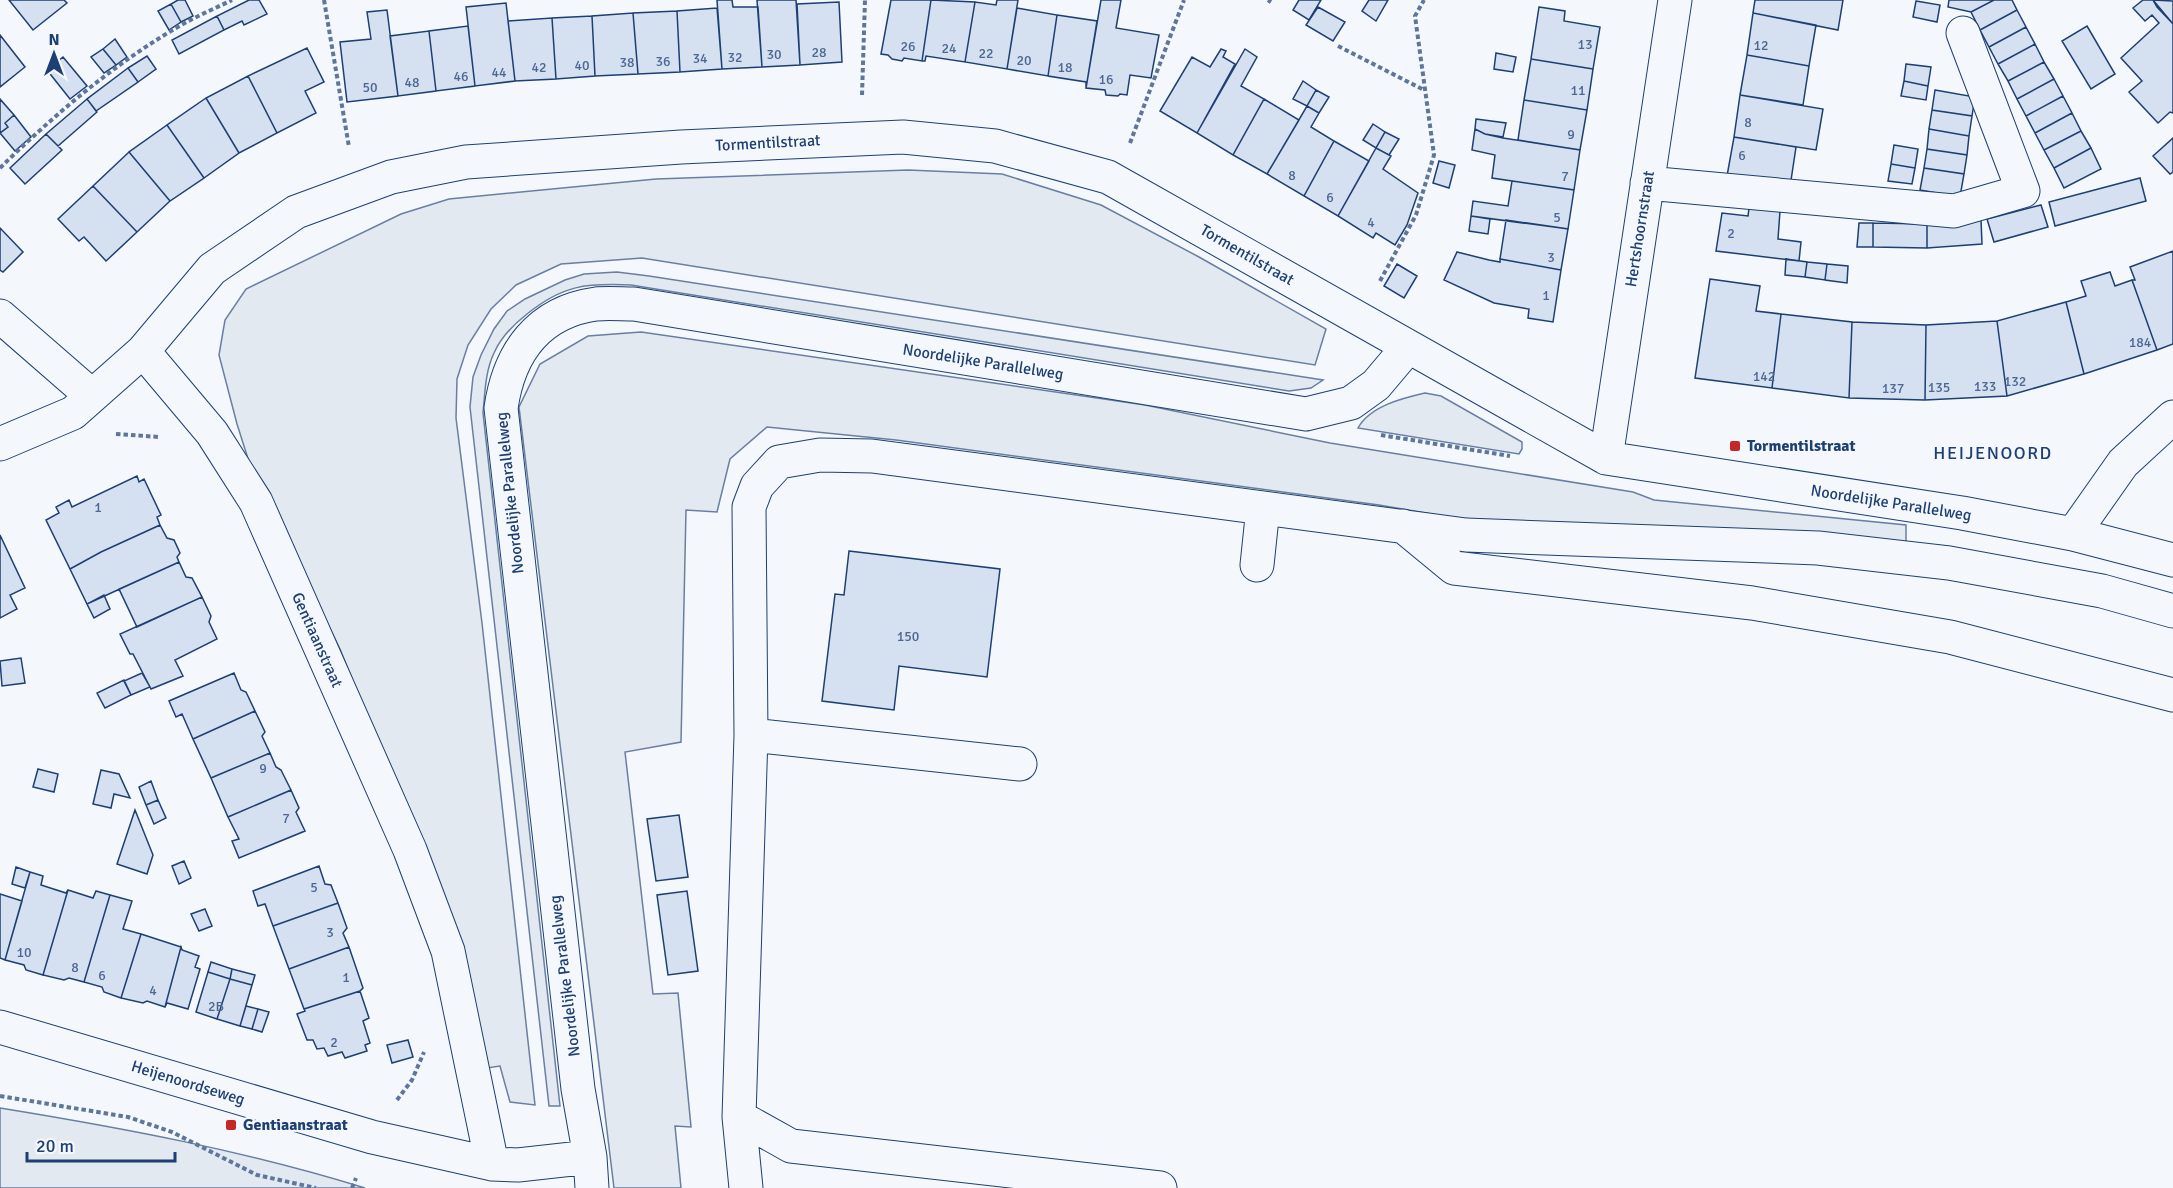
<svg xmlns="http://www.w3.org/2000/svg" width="2173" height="1188" font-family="Signika,sans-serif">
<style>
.green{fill:#e3e9f0;stroke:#687fa3;stroke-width:1.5}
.building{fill:#d5e0f0;stroke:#1d3f73;stroke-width:1.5}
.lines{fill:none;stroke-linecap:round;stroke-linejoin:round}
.minor-casing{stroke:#1d3f73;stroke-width:35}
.path{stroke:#5e769c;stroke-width:4;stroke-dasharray:4.5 3;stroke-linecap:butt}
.minor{stroke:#f4f7fb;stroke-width:33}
.poi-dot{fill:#c62828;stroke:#f4f7fb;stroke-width:2}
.labels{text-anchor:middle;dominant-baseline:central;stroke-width:4.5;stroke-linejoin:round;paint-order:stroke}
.number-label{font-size:14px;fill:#4b6792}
.street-label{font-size:16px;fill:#1d3f73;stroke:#f4f7fb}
.poi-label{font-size:16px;font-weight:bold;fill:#1d3f73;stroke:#f4f7fb;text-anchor:start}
.neighbourhood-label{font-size:18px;letter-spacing:1.5px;fill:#1d3f73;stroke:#f4f7fb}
</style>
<rect width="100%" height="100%" fill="#f4f7fb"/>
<path class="green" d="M908,170L1002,174L1101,205L1199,257L1326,329L1315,365L642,258L561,264L516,285L491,309L468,345L457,379L456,418L482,623L535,1105L510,1102L500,1066L487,1068L462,951L340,649L250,465L237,424L219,355L225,320L246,289L401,214L449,199L656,179Z
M617,272L649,276L1323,380L1311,388L1289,391L631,285C586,283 563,285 527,314C513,325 501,337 494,353C485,372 485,393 483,413L560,1106H549L470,407L473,377L481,355L494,329L507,311L525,299L565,280L584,274Z
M641,332L1145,405L1330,443L1633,492L1654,500L1906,525V543L1484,523L1379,505L896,440L767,427L730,459L717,512L686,510L681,742L625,752L653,994L678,993L691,1127L675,1126L681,1188H614L519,407L540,364L588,336Z
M1425,393L1441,396L1522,442V449L1519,454L1358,428C1370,406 1403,398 1425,393Z
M0,1108C123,1128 246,1151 365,1188H0Z"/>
<path class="building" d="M9,0H64L67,3L33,30Z
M178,0H185L193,16L181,22L171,4Z
M249,0H259L267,14L244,25L242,21L224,30L217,16Z
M717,0H732L733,7H758L762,67L722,69Z
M757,0H796L800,65L762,67Z
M891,0H931L922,61L904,58L902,61L892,59L888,55L881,54Z
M931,0L975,2L965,62L926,56L925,61H922Z
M997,0H1018L1007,69L965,62L975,2L996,5Z
M1101,0H1121L1116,28L1159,35L1151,78L1130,75L1127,95L1120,94L1118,96L1106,95L1105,90L1086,88Z
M1299,0H1321L1309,20L1293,10Z
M1369,0H1388L1376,21L1362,11Z
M1755,0H1843L1838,30L1753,13Z
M1949,0H1994L1971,12L1948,7Z
M1994,0H2012L2017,10L1980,30L1971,12Z
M2143,0H2153L2173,24V113L2170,112L2158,123L2129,92L2142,81L2121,58L2159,23L2152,15L2145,21L2133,8Z
M2153,0L2173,1V24L2157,7Z
M1916,1L1940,5L1937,22L1913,17Z
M839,2L842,62L800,65L797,4Z
M506,3L515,81L475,86L466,7Z
M171,4L181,22L169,30L158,11Z
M1318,7L1345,22L1333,41L1306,25Z
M1539,7L1565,11L1564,21L1600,27L1593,69L1531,59Z
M717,8L722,69L680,72L677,11Z
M1017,8L1057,15L1048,76L1007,69Z
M387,10L398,96L347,102L340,42L371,39L367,12Z
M2017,10L2026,27L1989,47L1980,30Z
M677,11L680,72L638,74L633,13Z
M633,13L638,74L595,76L592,16Z
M1753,13L1816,25L1809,66L1747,55Z
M1057,15L1097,21L1086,88V82L1048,76Z
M217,16L224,30L179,54L172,40Z
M592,16L595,76L556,79L552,18Z
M552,18L556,79L515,81L508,21Z
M468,26L475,86L436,91L429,31Z
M2087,26L2115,74L2091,89L2062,41Z
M2026,27L2035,44L1998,64L1989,47Z
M429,31L436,91L398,96L390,36Z
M0,35L25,67L0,87Z
M115,39L127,57L116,65L103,49Z
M2035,44L2044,62L2008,81L1998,64Z
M307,48L324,82L305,91L316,113L277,133L248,76Z
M103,49L116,65L104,73L91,57Z
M1221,49L1226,51L1223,57L1235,64L1197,133L1160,111L1192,57L1210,67Z
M1245,49L1257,57L1241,86L1264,99L1233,155L1197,133Z
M1496,53L1516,57L1513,72L1494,69Z
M1747,55L1809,66L1803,105L1740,95Z
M147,56L156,69L138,82L128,68Z
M63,57L87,86L70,99L47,70Z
M1531,59L1593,69L1587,110L1524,100Z
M2044,62L2054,79L2017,99L2008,81Z
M1906,64L1931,67L1928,86L1904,81Z
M128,68L138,82L96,111L87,99Z
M248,76L277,133L239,153L206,98Z
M2054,79L2063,96L2026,116L2017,99Z
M1303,81L1316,90L1307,106L1293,99Z
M1904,81L1928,86L1926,100L1901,96Z
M1316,90L1329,97L1319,113L1307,106Z
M1935,90L1975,97L1972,116L1932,110Z
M1740,95L1823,109L1816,150L1734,137Z
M2063,96L2072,113L2035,133L2026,116Z
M206,98L239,153L204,178L167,125Z
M0,99L14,115L5,123L8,127L0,133Z
M87,99L97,112L58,146L46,134Z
M1264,99L1299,120L1267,174L1233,155Z
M1524,100L1587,110L1580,150L1518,140Z
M1307,106L1319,113L1311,127L1334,141L1304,196L1267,174Z
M1932,110L1972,116L1969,136L1929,129Z
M2072,113L2081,131L2044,150L2035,133Z
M14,115L31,137L15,151L0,133L8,127L5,123Z
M1476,119L1506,123L1503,137L1485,134L1475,129Z
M1373,124L1385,132L1376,148L1363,140Z
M167,125L204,178L170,201L129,152Z
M1475,129L1485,134L1503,138L1580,150L1574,190L1492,178L1495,155L1472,150Z
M1929,129L1969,136L1967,155L1927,149Z
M2081,131L2091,148L2054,168L2044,150Z
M1385,132L1399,139L1389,155L1376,148Z
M46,134L62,150L25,184L10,168Z
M1734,137L1796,147L1790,187L1727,176Z
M2173,138V172L2170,174L2153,156Z
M1334,141L1369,161L1338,216L1304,196Z
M1894,145L1918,149L1915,168L1891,164Z
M1376,148L1391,156L1383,169L1418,193L1407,225L1395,245L1376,233L1373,238L1338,216Z
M2091,148L2101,169L2064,188L2054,168Z
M1927,149L1967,155L1964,174L1924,168Z
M129,152L170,201L137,232L93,186Z
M1439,161L1455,165L1449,188L1433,183Z
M1891,164L1915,168L1912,184L1888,181Z
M1924,168L1964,174L1960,197L1920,190Z
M2140,178L2146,201L2055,226L2049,202Z
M1512,181L1574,190L1568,229L1471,216L1473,201L1508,206Z
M93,186L137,232L106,261L84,237L79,241L58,219Z
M2041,205L2048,227L1994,242L1987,219Z
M1749,208L1780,211L1778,239L1801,242L1799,261L1716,251L1722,213L1748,216Z
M1471,216L1490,219L1488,234L1469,231Z
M1506,220L1568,229L1561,270L1500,259Z
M1981,220L1982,244L1927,248V224Z
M1859,223H1873V247H1857Z
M1873,223L1927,224V248L1873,247Z
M0,228L23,252L3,272L0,270Z
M2173,251V344L2157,350L2132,280H2135L2130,267Z
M1457,252L1489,260L1500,262V259L1561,270L1553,322L1528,318L1529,309L1494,303L1444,280Z
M1786,259L1807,262L1805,277L1785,275Z
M1807,262L1827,264L1825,280L1805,277Z
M1397,264L1417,276L1404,298L1384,286Z
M1827,264L1848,266L1847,283L1825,280Z
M2110,272L2115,286L2132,280L2157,350L2084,374L2066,302L2086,296L2081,281Z
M1710,279L1760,286L1756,311L1781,314L1772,388L1695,378Z
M2066,302L2084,374L2007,396L1997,321Z
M1781,314L1852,322L1849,398L1772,388Z
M1997,321L2007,396L1925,400L1926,325Z
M1852,322L1926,325L1925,400L1849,398Z
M137,476L139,482L144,479L161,515L157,517L160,525L101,552L70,569L46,520L59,513L56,507L69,500L72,507Z
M160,525L167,538L174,540L180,553L177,557L179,562L87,604L70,569L101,552Z
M0,535L25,588L10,595L17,609L0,618Z
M849,551L1000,569L987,677L899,666L894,710L822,701L835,594L844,595Z
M179,562L186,577L192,578L202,597L137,627L119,589Z
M104,595L110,609L94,618L87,604Z
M202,597L211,616L209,622L217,639L175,660L183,676L151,689L133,654H130L120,634Z
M21,658L25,683L2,686L0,661Z
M142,673L150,687L131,695L124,681Z
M234,673L241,690L246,692L255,711L193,739L182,714L176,717L169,701Z
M124,680L131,695L105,708L97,693Z
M255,711L265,732L262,736L270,753L211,778L193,739Z
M270,753L276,767L281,770L291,790L228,817L211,778Z
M38,769L58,774L54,792L33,787Z
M101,770L119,774L130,798L114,794L111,808L93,804Z
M151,781L158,800L146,805L139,787Z
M291,790L299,808L296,812L305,831L239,858L232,841L239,839L228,817Z
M158,800L166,818L154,824L146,805Z
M135,810L153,855L147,874L117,864Z
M679,815L688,877L656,881L647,819Z
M184,861L191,878L179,884L172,866Z
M319,866L325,884L331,885L338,903L273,926L265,904L258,906L253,891Z
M16,867L30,872L25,888L12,884Z
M30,872L43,876L41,885L66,893L68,890L43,975L26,970L24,965L5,960Z
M68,890L93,898L96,891L110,895L84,982L69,978L64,980L43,975Z
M687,891L698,971L668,975L657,895Z
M0,894L22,901L5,960L0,958Z
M110,895L132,901L123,929L141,934L121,998L104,992L102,987L84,982Z
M338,903L347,928L343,933L349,947L289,969L273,926Z
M205,909L212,926L199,931L191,914Z
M141,934L181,947L165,1007L147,1001L143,1003L121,998Z
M181,947L182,950L199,956L195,967L200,969L188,1009L167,1003L165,1007Z
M349,947L363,988L360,991L304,1009L289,969Z
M211,962L232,969L230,979L208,972Z
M232,969L255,975L252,985L230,979Z
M208,972L230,979L217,1019L196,1012Z
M230,979L252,985L240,1026L217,1019Z
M360,991L369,1018L363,1021L370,1043L365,1045L367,1051L345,1058L342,1052L328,1056L324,1048L317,1049L313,1040H307L297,1014L305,1011L304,1009Z
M246,1006L258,1009L252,1029L240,1026Z
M258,1009L269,1012L262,1032L252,1029Z
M408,1040L413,1057L392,1063L387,1045Z"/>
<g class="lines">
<defs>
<path id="minor" d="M1647,183L1954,211L2023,191L1963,33
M0,316L92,396
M143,351L212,433L256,502L410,850L448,951L492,1164
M0,444L73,413L143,351L212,269L296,212L391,177L466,162L681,147L903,137L995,146L1108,177L1606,458L1962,513L2073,534L2173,560
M1606,458L1675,0
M1403,526L1454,568L1752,603L1950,637L2173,695
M2073,534L2123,463L2173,417
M1257,565L1263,508
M751,735L1020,764
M0,1027L372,1137L492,1164L518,1165L590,1157
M739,1117L746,1188
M592,1188L590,1157L578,1089L501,408C509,353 538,312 596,304C608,303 622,304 634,304L1306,414L1351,403L1376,385L1408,347
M1160,1188L791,1146L739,1117L751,735L749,507L757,486L779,462L820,455L872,456L1466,535L1818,548L1949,563L2102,591L2173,611"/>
</defs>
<use href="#minor" class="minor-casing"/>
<path class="path" d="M324,0L349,147
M1268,0L1271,2
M1338,46L1424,90
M862,95L865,0
M1130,143L1184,0
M0,168C55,114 116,62 183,24C199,15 216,8 232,0
M1380,281L1416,215L1434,155L1415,16L1424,0
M116,434L159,437
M1381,435L1510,456
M0,1096L128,1117L172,1132L257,1175L316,1188
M397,1100L412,1080L424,1052
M352,1188L356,1178"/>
<use href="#minor" class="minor"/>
</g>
<g class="poi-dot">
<rect x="1729" y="440" width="12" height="12" rx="3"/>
<rect x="225" y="1119" width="12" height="12" rx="3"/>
</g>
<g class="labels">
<g class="number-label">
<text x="1585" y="44">13</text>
<text x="1761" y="45">12</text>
<text x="908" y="46">26</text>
<text x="949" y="48">24</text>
<text x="819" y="52">28</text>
<text x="986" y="53">22</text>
<text x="774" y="54">30</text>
<text x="735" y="57">32</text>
<text x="700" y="58">34</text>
<text x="1024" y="60">20</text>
<text x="663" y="61">36</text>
<text x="627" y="62">38</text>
<text x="582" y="65">40</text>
<text x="539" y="67">42</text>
<text x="1065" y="67">18</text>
<text x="499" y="72">44</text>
<text x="461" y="76">46</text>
<text x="1106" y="79">16</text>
<text x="412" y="82">48</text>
<text x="370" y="87">50</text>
<text x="1578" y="90">11</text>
<text x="1748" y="122">8</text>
<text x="1571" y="134">9</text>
<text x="1742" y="155">6</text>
<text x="1292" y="175">8</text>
<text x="1565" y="176">7</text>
<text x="1330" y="197">6</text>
<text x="1557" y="217">5</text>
<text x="1371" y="222">4</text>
<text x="1731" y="233">2</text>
<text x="1551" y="257">3</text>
<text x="1546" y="295">1</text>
<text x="2140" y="342">184</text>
<text x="1764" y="376">142</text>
<text x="2015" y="381">132</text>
<text x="1985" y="386">133</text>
<text x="1939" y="387">135</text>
<text x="1893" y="388">137</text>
<text x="98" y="507">1</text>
<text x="908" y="636">150</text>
<text x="263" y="768">9</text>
<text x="286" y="818">7</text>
<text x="314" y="887">5</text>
<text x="330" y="932">3</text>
<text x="24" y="952">10</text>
<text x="75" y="967">8</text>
<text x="102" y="975">6</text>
<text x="346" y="977">1</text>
<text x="153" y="990">4</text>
<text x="216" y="1006">2B</text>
<text x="334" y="1042">2</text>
</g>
<g class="street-label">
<text transform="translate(768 143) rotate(-3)">Tormentilstraat</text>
<text transform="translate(1640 229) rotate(-81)">Hertshoornstraat</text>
<text transform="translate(1247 255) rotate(30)">Tormentilstraat</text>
<text transform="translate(983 362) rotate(9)">Noordelijke Parallelweg</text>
<text transform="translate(510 493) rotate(-96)">Noordelijke Parallelweg</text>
<text transform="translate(1891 503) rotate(9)">Noordelijke Parallelweg</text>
<text transform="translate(317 640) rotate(66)">Gentiaanstraat</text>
<text transform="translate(565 976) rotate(-97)">Noordelijke Parallelweg</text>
<text transform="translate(188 1083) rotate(17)">Heijenoordseweg</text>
</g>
<g class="poi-label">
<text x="1747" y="446">Tormentilstraat</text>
<text x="243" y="1125">Gentiaanstraat</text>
</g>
<g class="neighbourhood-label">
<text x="1993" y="453">HEIJENOORD</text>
</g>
</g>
<g transform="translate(54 54)" stroke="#f4f7fb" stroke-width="4.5" paint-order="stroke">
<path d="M0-4.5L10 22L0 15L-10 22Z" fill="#1d3f73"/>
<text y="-9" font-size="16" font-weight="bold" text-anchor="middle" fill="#1d3f73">N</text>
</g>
<path d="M27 1152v9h148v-9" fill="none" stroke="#1d3f73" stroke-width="3"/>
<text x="36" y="1152" font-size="18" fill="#1d3f73" stroke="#f4f7fb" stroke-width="4.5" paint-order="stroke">20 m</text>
</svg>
